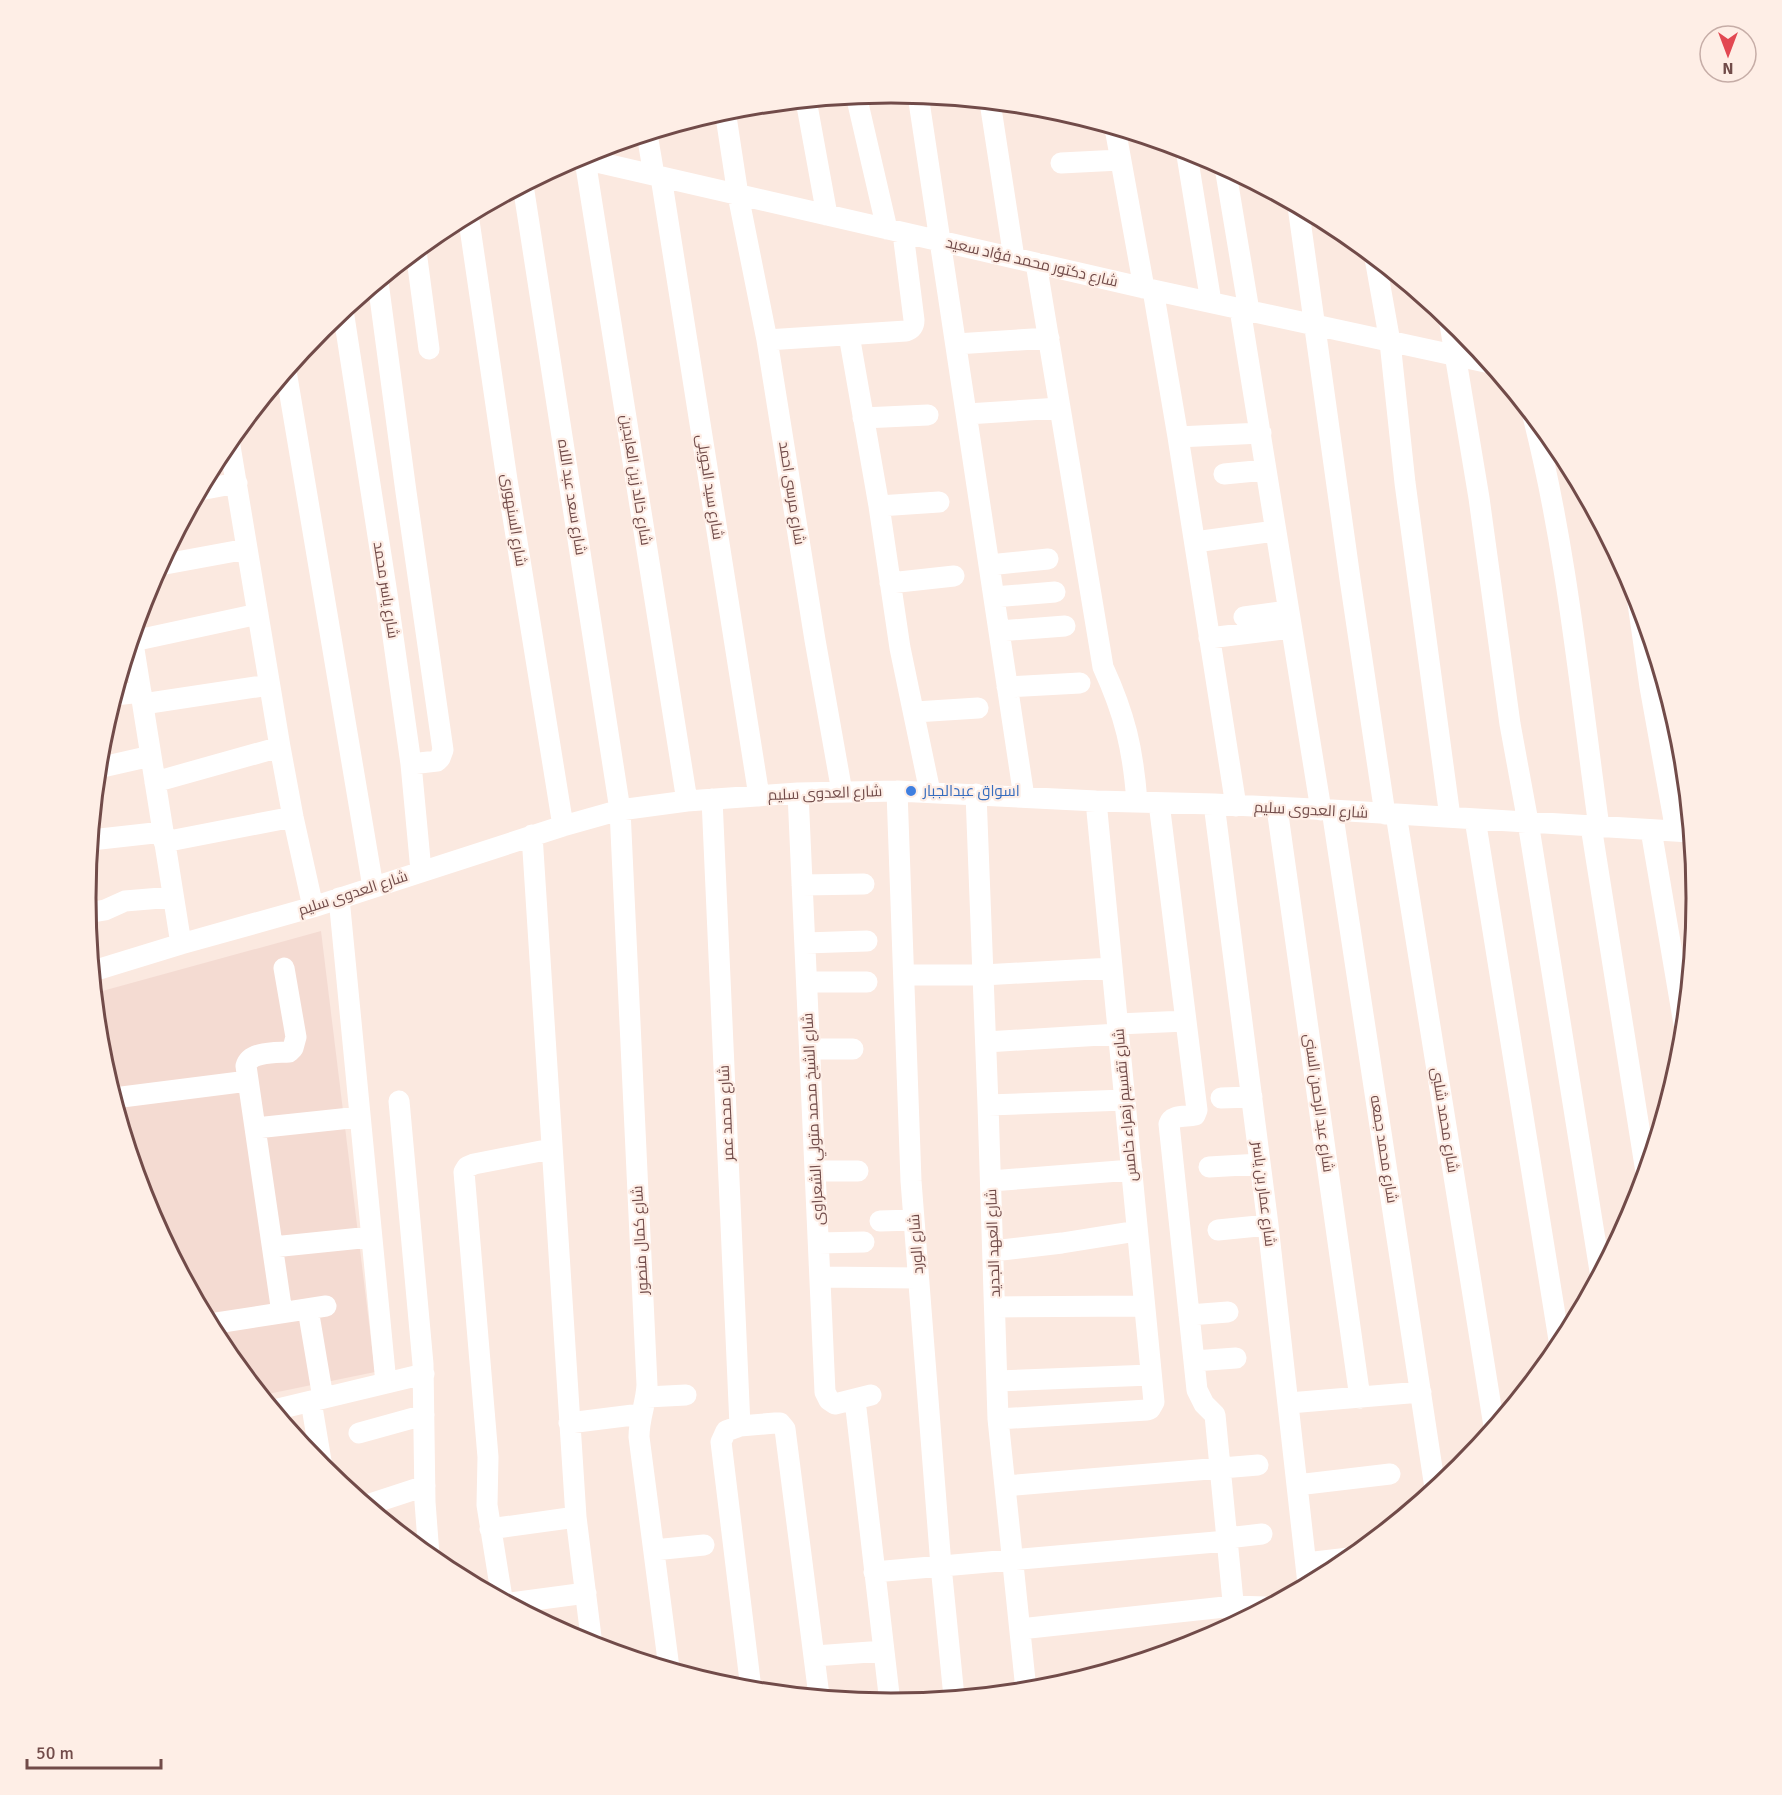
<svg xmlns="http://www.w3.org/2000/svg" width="1782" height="1795" font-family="Signika,Cairo,sans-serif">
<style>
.residential{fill:#f4dbd2}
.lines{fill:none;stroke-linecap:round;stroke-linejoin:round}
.minor{stroke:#fff;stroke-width:21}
.shop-dot{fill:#3f7fe0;stroke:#feeee6;stroke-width:2}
.labels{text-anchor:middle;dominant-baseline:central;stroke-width:4.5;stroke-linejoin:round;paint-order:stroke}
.street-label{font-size:15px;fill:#714b49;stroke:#feeee6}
.shop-label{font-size:15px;fill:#366cbe;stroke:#feeee6;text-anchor:start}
.rim{fill:none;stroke:#714b49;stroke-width:3}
</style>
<rect width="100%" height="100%" fill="#fbe9e0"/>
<path class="residential" d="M321,931L375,1372L263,1395L221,1345L147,1205L101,1054L95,993Z"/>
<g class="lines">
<path class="minor" d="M856,95L887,229
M918,95L1024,797
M806,100L827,215
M990,102L1014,258
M725,110L738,195L767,340L815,640L842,792
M1115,128L1144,288
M647,134L654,175
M1186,149L1211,302
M575,157L1153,290L1490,363
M585,160L687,801
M1061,163L1120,160
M1225,167L1249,311
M661,177L759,796
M523,185L620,810L647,1385C646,1404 639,1417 639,1437L669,1668
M1298,206L1350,579L1385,814
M468,214L507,480L563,826
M416,251L429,349
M1375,258L1390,342L1405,483L1450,817
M1036,263L1103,667C1125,715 1133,749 1137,802
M378,282L406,492L443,750L440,758L437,761L411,764
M1153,290L1178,437L1236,806
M1240,309L1321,810
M343,310L387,594L411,764L421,871
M1449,318L1479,498L1510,724L1528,822L1600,1271
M849,335L879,506L900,648L930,792
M767,340L906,331C912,329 914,326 914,320L903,233
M956,344L1049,338
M286,371L373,887
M967,414L1060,408
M1533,416C1567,550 1580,690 1599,827
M863,418L928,415
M1178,437L1261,433
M229,440L280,747L293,817L313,907
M1224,474L1266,470
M200,490L237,483
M879,506L939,502
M1195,542L1275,531
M160,565L247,549
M989,565L1048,559
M890,583L954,576
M1637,596L1650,687L1676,831
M994,597L1055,592
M1244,617L1288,611
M999,631L1065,626
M132,637L181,944
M1209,638L1291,628
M133,641L258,614
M1007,687L1080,683
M115,695L141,692
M143,704L269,685
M915,712L978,708
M98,768L151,756
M155,782L280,747
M897,791L911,1181L941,1566L954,1697
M798,793L825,1392L829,1400L835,1404L871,1395
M976,794L988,1105L998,1419L1026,1690
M712,799L740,1426
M1159,803L1197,1110L1195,1115C1186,1117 1172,1114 1169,1124L1197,1390L1204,1404L1215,1415L1235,1622
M1214,804L1268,1225L1308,1584
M1277,808L1360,1398
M1332,810L1435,1488
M1396,814L1494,1426
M1475,819L1560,1346
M1591,826L1646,1172
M1651,830L1684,1024
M532,835L576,1517L592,1645
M91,840L163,832
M164,842L293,817
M802,885L864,884
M339,898L386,1383
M87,913L105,910L125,901L173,897
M805,943L867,941
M93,971L181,944L313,907L563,826L620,810L687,801L798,793L897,791L1096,801L1214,804L1332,810L1690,832
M904,975H983L1112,968
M807,982H867
M1118,1024L1186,1021
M986,1042L1118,1034
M810,1049H853
M114,1098L248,1081
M1221,1098L1252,1097
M399,1101L423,1364L425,1502L429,1555
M988,1105L1125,1100
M256,1128L360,1117
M1209,1167L1260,1164
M815,1171H858
M991,1181L1132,1170
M880,1221L914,1220
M1218,1230L1268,1225
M819,1243L864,1242
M273,1247L371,1237
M993,1251L1062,1243L1137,1231
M820,1277L918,1278
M995,1307L1144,1306
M308,1309L323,1398
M282,1313L246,1066C250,1051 276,1053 289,1052L293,1048L296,1037L284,968
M1189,1315L1228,1312
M210,1324L326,1306
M1194,1361L1236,1358
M997,1381L1151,1375
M647,1397L686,1395
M855,1400L890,1703
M311,1401L322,1467
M1289,1403L1421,1392
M274,1410L424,1374
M998,1419L1147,1410L1150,1409L1154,1402L1096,801
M569,1423L641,1414
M359,1433L424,1415
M1297,1485L1390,1474
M1005,1486L1258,1465
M370,1504L425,1486
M490,1529L576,1517
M1227,1538L1262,1534
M654,1550L704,1545
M1306,1563L1349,1558
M874,1572L1227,1541
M502,1598L487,1505L488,1457L464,1172L467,1167L474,1164L551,1149
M511,1603L586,1593
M1020,1629L1234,1606L1265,1607
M815,1656L884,1651
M751,1689L721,1442L726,1431L740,1426L775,1423H780L785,1429L819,1696"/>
</g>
<circle class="shop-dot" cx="911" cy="791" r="6"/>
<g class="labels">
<g class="street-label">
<text transform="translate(1032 262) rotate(13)">شارع دكتور محمد فؤاد سعيد</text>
<text transform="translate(636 480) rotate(81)">شارع خالد زين العابدين</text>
<text transform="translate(710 487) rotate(81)">شارع سيد الجويلى</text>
<text transform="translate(792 493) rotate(81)">شارع مرسى احمد</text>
<text transform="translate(572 497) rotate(81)">شارع سعد عبد اللاه</text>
<text transform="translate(514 520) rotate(81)">شارع السنهورى</text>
<text transform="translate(386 590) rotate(81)">شارع ياسر محمد</text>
<text transform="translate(825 793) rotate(-2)">شارع العدوى سليم</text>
<text transform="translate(1311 810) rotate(3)">شارع العدوى سليم</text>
<text transform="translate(353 893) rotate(-18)">شارع العدوى سليم</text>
<text transform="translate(1319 1103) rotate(82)">شارع عبد الرحمن السنى</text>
<text transform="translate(1125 1105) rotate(-95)">شارع تقسيم زهراء خامس</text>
<text transform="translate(726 1113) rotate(-93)">شارع محمد عمر</text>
<text transform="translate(813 1119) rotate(-93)">شارع الشيخ محمد متولي الشعراوى</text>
<text transform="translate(1445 1120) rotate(81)">شارع محمد شلبى</text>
<text transform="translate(1384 1149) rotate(81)">شارع محمد جمعه</text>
<text transform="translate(1264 1194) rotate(83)">شارع عمار بن ياسر</text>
<text transform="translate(640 1240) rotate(-93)">شارع كمال منصور</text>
<text transform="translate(993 1243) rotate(-92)">شارع العهد الجديد</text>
<text transform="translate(916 1244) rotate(-94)">شارع الورد</text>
</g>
<g class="shop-label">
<text x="923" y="791">اسواق عبدالجبار</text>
</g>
</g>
<path d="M0 0H1782V1795H0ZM96 898a795 795 0 1 1 1590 0a795 795 0 1 1-1590 0Z" fill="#feeee6" fill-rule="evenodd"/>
<path class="rim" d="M96 898a795 795 0 1 1 1590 0a795 795 0 1 1-1590 0Z"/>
<g transform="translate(1728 54) rotate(180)"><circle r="28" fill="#feeee6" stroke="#c6ada7" stroke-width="1.5"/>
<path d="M0-4.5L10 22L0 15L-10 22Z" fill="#e24852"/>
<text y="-9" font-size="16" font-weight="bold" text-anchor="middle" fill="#714b49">N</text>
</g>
<path d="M27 1759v9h134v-9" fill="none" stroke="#714b49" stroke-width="3"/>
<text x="36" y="1759" font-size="18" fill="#714b49" stroke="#feeee6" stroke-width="4.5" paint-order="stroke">50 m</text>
</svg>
